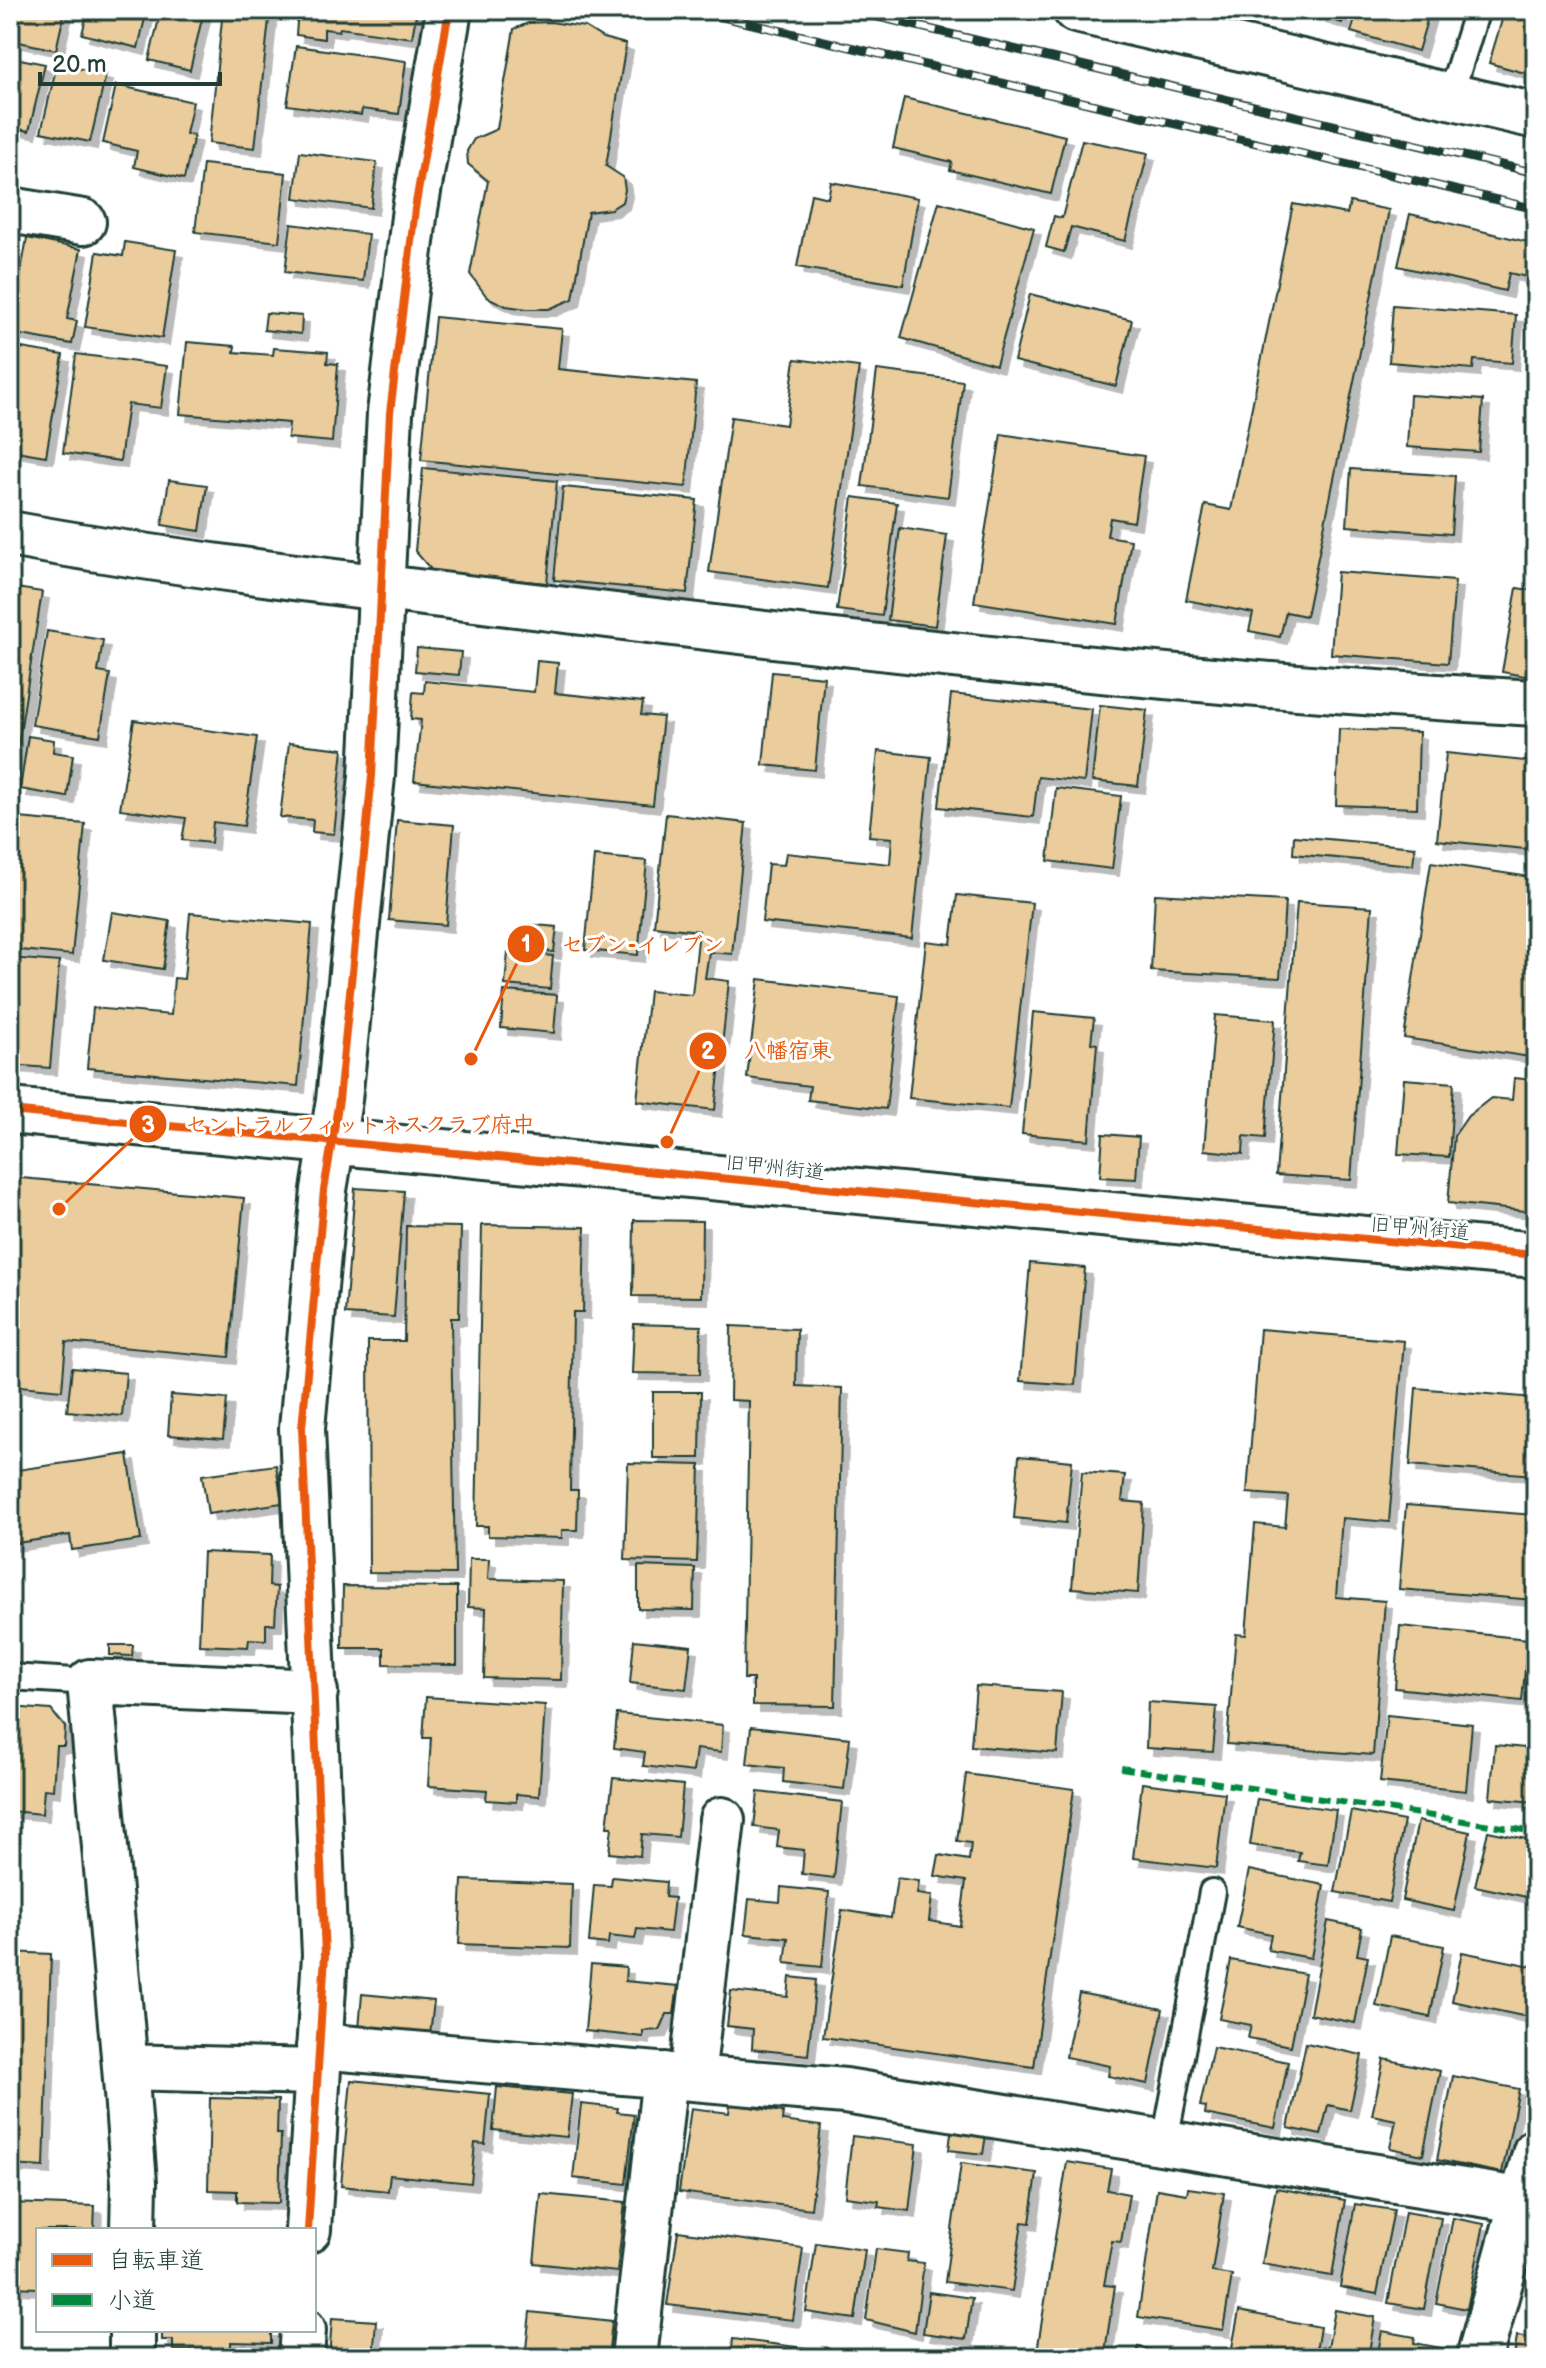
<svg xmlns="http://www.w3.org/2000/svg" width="1546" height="2368" font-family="'Balsamiq Sans','Klee One',sans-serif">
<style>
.building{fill:#eacc9d;stroke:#1f3d34;stroke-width:2;filter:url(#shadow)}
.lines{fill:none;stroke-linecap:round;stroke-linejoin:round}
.service-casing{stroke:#1f3d34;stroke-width:30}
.minor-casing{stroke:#1f3d34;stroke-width:50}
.secondary-casing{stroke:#1f3d34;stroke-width:50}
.service{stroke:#fff;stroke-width:24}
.minor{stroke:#fff;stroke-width:44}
.secondary{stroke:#fff;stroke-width:44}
.rail-casing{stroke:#1f3d34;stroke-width:9}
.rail{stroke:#fff;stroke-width:6;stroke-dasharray:18;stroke-linecap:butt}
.quiet{stroke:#00873e;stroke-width:6;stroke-dasharray:12 6;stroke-linecap:butt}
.cycleway-casing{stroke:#fff;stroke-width:13}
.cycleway{stroke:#e8590c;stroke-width:8}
.labels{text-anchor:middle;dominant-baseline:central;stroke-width:6;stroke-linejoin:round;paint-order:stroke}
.street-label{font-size:20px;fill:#1f3d34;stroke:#fff}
.leader{fill:none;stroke:#e8590c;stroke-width:3}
.callout-dot{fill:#e8590c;stroke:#fff;stroke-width:3}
.mark-label{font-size:24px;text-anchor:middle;font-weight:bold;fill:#fff}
.callout-label{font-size:22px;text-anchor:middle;font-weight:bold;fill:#e8590c;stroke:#fff;stroke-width:6;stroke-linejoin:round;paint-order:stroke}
</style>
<defs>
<filter id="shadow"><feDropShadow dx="7" dy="7" stdDeviation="0" flood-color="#0004"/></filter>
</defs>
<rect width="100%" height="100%" fill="#fff"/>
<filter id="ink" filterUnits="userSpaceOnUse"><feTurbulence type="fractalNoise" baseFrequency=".0125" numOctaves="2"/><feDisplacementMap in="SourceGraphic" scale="16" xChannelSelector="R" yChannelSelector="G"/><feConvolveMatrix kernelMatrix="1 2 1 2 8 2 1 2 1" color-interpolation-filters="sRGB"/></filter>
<g filter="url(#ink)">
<path class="building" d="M10,10H65L56,50L10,40Z
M88,10H147L138,48L82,34Z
M161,10H204L190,70L149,60Z
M223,10H270L255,148L209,143Z
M298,10H417L412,38L340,28L339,31L324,29V39L296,35Z
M1321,10H1346L1342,23L1319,16Z
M1358,10H1430L1418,51L1351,32Z
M1505,10H1536V60L1532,75L1489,63Z
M550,22L585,27L603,38L626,44L606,166L623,177L625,190L622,202L611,209L588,212L573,299L549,309H527L506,306L487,297L470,274L488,181L468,164L467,151L474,139L497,129L514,29L528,23Z
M296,46L406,61L399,114L362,109L361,115L287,105Z
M10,57L45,64L29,131L10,127Z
M57,64L106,74L90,142L41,132Z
M116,85L193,102L186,134L194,135L184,179L134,167L137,151L103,143Z
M904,98L1065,136L1051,194L950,170L952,162L893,148Z
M1082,140L1148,153L1125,241L1071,227L1064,252L1046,247L1054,216L1062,218Z
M300,152L377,162L371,208L294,198Z
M203,164L286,173L279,242L195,232Z
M831,182L918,198L903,285L797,267L811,194L828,198Z
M939,202L1034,228L996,365L901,338Z
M1350,202L1389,210L1306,616L1286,612L1280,637L1249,631L1253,613L1186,600L1205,505L1231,510L1293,204L1347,214Z
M1410,214L1536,244L1531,278L1509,273L1505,291L1398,266Z
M291,224L368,234L363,281L285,272Z
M27,238L81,249L67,319L77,321L72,344L10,333Z
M125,242L176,250L162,338L85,327L97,252L123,256Z
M1030,294L1132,320L1116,386L1014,361Z
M1393,305L1516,315L1512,363L1474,360L1473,369L1389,362Z
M266,313L302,316L301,334L264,330Z
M435,317L562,329L558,369L696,383L686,487L421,460Z
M187,342L235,346L234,352L273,355L274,348L328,352L327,363L338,364L332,442L288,438L289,423L180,414Z
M10,346L63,355L46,456L10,450Z
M76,354L167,366L161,408L128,404L120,461L63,453Z
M795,359L859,367L828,588L709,572L731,417L786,425Z
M877,370L963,381L948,497L862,486Z
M1410,395L1483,400L1479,452L1407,447Z
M1001,434L1144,456L1134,522L1110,518L1107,536L1131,540L1117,624L974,602Z
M423,468L557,481L547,583L433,572L415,551Z
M1351,469L1455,476L1451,534L1347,526Z
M169,480L207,485L200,531L162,525Z
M563,487L697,500L687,593L554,580Z
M853,497L897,503L882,616L837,610Z
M1536,523V558L1528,556Z
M900,528L947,535L935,626L888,620Z
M1337,572L1455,581L1448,663L1331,654Z
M10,587L42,592L10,797Z
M1517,588L1536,591V678L1502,672Z
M47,631L103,640L98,672L110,674L100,736L32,725Z
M417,648L461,652L459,675L415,671Z
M537,661L558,663L555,693L643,702L641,715L663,717L653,805L414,781L421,720L411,719L413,692L424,693L425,681L534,692Z
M772,672L824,677L815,770L763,765Z
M951,694L1092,709L1084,782L1038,777L1033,817L939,807Z
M1100,705L1147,710L1138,786L1092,781Z
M134,720L257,737L244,826L213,822L211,843L182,840L186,818L120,809Z
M1339,729L1419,732L1417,808L1336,805Z
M28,736L54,740L53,752L73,755L67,797L20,789Z
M289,743L343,749L334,834L312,832L313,820L280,817Z
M878,751L931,757L912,938L762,922L768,864L784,865L786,853L890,864L892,838L869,836Z
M1446,753L1536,762V850L1437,840Z
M1056,788L1121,796L1112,869L1048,861Z
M666,814L746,823L732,954L709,952L705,978L729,981L715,1110L637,1101L649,991L692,995L699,931L654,926Z
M19,818L85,824L72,955L10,949V904Z
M397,820L454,825L446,925L389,920Z
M1294,836L1415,847L1413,865L1293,854Z
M594,856L647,861L638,955L585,950Z
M1431,862L1536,878V1058L1404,1038Z
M1155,894L1285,901L1280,978L1151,971Z
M957,895L1032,903L1009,1108L909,1098L926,941L951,944Z
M1297,902L1372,907L1351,1180L1276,1175Z
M112,912L170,921L163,969L104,960Z
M190,913L312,924L298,1086L87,1068L93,1008L171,1015L174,978L184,979Z
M535,925L557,927L554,952L532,950Z
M508,952L553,956L550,989L505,985Z
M10,958L59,962L50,1068L10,1065Z
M759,979L899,996L886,1109L808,1100L810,1086L747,1078Z
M504,991L557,995L554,1033L501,1028Z
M1033,1012L1094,1018L1091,1043L1097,1044L1089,1140L1022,1134Z
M1215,1015L1275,1020L1265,1138L1244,1136L1243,1154L1204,1150Z
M1514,1078L1536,1080V1212L1448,1203L1454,1136L1468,1116L1491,1098L1512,1100Z
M1404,1079L1454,1083L1449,1157L1398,1154Z
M1103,1134L1139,1137L1136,1179L1100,1177Z
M10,1177L244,1198L229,1357L66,1342L62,1390L10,1385Z
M355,1188L404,1191L394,1317L345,1314Z
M634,1220L702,1221L701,1297L633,1296Z
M482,1225L585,1227L583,1312H573L570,1490H578L577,1530H562V1538L488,1536V1526H476Z
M406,1226L461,1227L459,1318H451L455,1574L369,1573L368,1341H404Z
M1030,1263L1085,1268L1075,1385L1020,1381Z
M634,1324L701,1326L700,1374L632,1373Z
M731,1326L797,1329L796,1386L842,1388L835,1706L753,1705V1679H744L749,1401L730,1400Z
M1260,1329L1404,1341L1389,1522L1342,1518L1336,1597L1385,1601L1373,1755L1227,1744L1236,1634L1246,1635L1255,1524L1285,1527L1288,1496L1247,1493Z
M72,1368L126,1373L122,1416L67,1411Z
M1416,1388L1536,1398V1475L1410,1465Z
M653,1392H701L700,1458H653Z
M171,1395L227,1399L223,1439L168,1435Z
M128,1454L141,1540L72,1550L70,1535L10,1544V1471Z
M1019,1456L1072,1461L1066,1523L1014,1518Z
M628,1463L700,1465L697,1562L625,1560Z
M276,1465L282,1503L208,1514L202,1475Z
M1082,1472L1125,1475L1122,1501L1144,1503L1138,1593L1072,1588Z
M1406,1505L1536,1515V1600L1399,1589Z
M203,1552L270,1555L269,1586L277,1587L275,1624H266V1640L249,1639L248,1647L199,1645Z
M469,1559H489L488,1579L563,1581L561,1680L484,1678L486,1608L468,1607Z
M638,1566L695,1568L694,1610L638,1609Z
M343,1586L457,1587V1665L384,1664V1648H342Z
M1400,1626L1528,1639L1522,1701L1395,1688Z
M634,1640L691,1646L686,1689L630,1683Z
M110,1645H133L132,1656L110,1655Z
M976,1686L1062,1692L1057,1753L971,1746Z
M426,1697L545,1705L539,1796L516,1794V1802L486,1800L487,1790L428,1786L431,1738H423Z
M1148,1702L1217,1707L1213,1752L1146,1748Z
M10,1707L51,1710L65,1727L64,1746H56L53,1790L44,1789L42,1814L10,1811Z
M617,1714L723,1725L721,1752L696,1749L693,1772L643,1766L645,1752L614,1748Z
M1387,1715L1472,1724L1466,1791L1380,1782Z
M751,1727L850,1738L844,1789L783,1782L784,1768L747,1764Z
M1495,1745L1536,1749V1802L1490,1798Z
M966,1774L1074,1789L1034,2067L823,2037L842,1910L891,1918L897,1878L919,1881L917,1894L932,1896L929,1921L960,1926L966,1881L935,1876L939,1855L969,1860L971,1843L957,1841Z
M613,1778L683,1785L678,1837L642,1834L640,1856L609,1853L612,1827H607Z
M1142,1783L1225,1793L1216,1868L1133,1858Z
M758,1792L842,1802L834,1878L802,1874L804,1850L777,1847L779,1830L754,1827Z
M1257,1799L1336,1810L1328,1865L1298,1861L1300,1852L1250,1845Z
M1351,1811L1404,1821L1389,1902L1335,1892Z
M1418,1821L1470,1832L1454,1911L1402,1900Z
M1488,1831L1536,1841V1893H1532L1531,1898L1475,1886Z
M1249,1870L1324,1885L1311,1958L1268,1950L1271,1934L1237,1927Z
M612,1877L666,1882L665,1897L674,1898L670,1932L637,1929L635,1939L609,1936L608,1944L589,1942L594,1885L611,1886Z
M462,1880L572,1884L570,1948L459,1944Z
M781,1887L829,1892L822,1967L785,1963L788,1938L745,1934L749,1899L780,1902Z
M1328,1921L1362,1928L1357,1955L1368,1957L1355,2023L1310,2014Z
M1390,1936L1444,1946L1430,2017L1376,2006Z
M10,1952L51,1954L44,2167L10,2165Z
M1462,1952L1536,1967L1532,2018L1452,2001Z
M1231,1960L1305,1974L1291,2046L1248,2038L1251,2025L1219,2019Z
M591,1964L626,1967L625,1981L678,1986L674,2014H667L660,2030L643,2031V2037L585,2031Z
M790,1977L816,1980L808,2055L752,2049L753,2029L727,2026L731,1991L788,1997Z
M1079,1993L1163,2009L1148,2084L1108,2076L1110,2066L1066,2057Z
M362,1994L434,2001L430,2035L359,2029Z
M1306,2043L1362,2055L1350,2110L1328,2105L1321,2135L1288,2128Z
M1213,2047L1288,2062L1275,2128L1205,2114L1206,2107L1200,2106Z
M1384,2059L1440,2071L1423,2155L1390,2148L1396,2120L1372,2115Z
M1453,2076L1519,2089L1502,2173L1437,2160Z
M351,2080L490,2094L485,2144L475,2143L471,2183L390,2175L388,2191L341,2186Z
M497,2087L572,2094L567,2137L493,2130Z
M210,2098L278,2100L277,2134H281L279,2203L237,2202V2191L208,2190Z
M581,2104L618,2108L617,2112L634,2114L626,2184L573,2178Z
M730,2104L783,2112L782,2121L821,2126L811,2209L679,2192L691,2108L729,2113Z
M952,2125L987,2129L983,2154L949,2150Z
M852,2136L917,2144L909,2211L878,2207L879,2201L845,2197Z
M1067,2162L1111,2169L1107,2190L1129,2194L1121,2242L1112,2241L1104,2285L1115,2286L1104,2358H1036Z
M961,2163L1037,2173L1030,2223L1022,2222L1012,2291L945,2282Z
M10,2184V2203L95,2206L94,2230H38V2288L10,2287Z
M1188,2188L1224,2193L1212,2272L1232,2275L1223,2330L1138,2317L1157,2189L1187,2194Z
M1276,2188L1345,2200L1332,2276L1262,2264Z
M541,2194L625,2202L617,2272L534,2263Z
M1355,2204L1394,2210L1377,2294L1340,2287Z
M1405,2212L1441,2218L1424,2309L1388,2303Z
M1453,2218L1484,2224L1467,2309L1436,2303Z
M678,2231L803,2248L793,2320L667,2305Z
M816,2243L865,2250L855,2319L806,2312Z
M876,2249L908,2253L907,2261L924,2263L915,2332L866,2320Z
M929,2292L972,2298L966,2339L923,2333Z
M1335,2310L1375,2317L1368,2358H1326Z
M1239,2311L1320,2327L1315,2358H1230Z
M530,2312L612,2321L608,2358H525Z
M332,2318L376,2321L373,2358H329Z
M162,2330H271V2343L231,2342V2351L173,2350V2340H162Z
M1382,2331L1415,2337L1414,2343L1452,2350L1451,2358H1377Z
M1517,2336L1536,2339V2358H1514Z
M733,2339L859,2355V2358H731Z
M1138,2347L1201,2358H1137Z
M873,2353L910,2358H873Z"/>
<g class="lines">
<defs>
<path id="service" d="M1450,96L1477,10
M10,1677L90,1682
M1165,2141L1212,1892"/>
<path id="minor" d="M1076,10L1536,116
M10,210L83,222
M10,534C202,569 398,589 591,613C906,652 1219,686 1536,703
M319,2046L845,2091L1525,2201
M125,2067L316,2072
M692,2077L722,1820
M133,2230L134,2183L125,2067L90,1682L315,1692
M308,2230L325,1955L302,1428L324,1190L339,1100L372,776L390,413L415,209L449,10
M132,2358V2330
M301,2358L303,2330
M634,2358L665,2075
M1479,2358L1536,2151"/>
<path id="secondary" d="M10,1111L1536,1255"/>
</defs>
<use href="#service" class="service-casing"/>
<use href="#minor" class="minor-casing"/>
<use href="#secondary" class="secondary-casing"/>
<use href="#service" class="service"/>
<use href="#minor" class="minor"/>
<use href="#secondary" class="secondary"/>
<defs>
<path id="rail" d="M693,10L1536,209
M849,10L1536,173"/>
</defs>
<use href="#rail" class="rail-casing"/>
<use href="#rail" class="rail"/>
<path class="quiet" d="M1121,1768L1536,1832"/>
<defs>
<path id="cycleway" d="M10,1111L1536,1255
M308,2230L325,1955L302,1428L324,1190L339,1100L372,776L390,413L415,209L449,10"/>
</defs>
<use href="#cycleway" class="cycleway-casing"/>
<use href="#cycleway" class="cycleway"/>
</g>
</g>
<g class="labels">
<g class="street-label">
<text transform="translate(775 1168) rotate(6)">旧甲州街道</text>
<text transform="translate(1420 1229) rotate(5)">旧甲州街道</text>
</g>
</g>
<path class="leader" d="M471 1059L526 944M667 1142L708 1051M59 1209L148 1124"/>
<g class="callout-dot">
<circle cx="471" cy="1059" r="8"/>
<circle cx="667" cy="1142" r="8"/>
<circle cx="59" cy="1209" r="8"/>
<circle cx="526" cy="944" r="20"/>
<circle cx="708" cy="1051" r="20"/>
<circle cx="148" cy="1124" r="20"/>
</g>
<g class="mark-label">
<text x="526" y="952">1</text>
<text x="708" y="1059">2</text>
<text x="148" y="1133">3</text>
</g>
<g class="callout-label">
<text x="643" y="952">セブン-イレブン</text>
<text x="788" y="1058">八幡宿東</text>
<text x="360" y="1132">セントラルフィットネスクラブ府中</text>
</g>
<rect width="1546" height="2368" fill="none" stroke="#fff" stroke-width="40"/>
<rect x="20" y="20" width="1506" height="2328" fill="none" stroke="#1f3d34" stroke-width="3" filter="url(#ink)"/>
<rect x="36" y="2228" width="280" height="104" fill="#ffffff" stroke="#a5b1ae" stroke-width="2"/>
<rect x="52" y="2254" width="40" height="12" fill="#e8590c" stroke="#a5b1ae" stroke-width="2"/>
<text x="108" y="2268" font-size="24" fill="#1f3d34">自転車道</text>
<rect x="52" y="2294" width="40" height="12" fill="#00873e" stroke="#a5b1ae" stroke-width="2"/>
<text x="108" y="2308" font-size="24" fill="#1f3d34">小道</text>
<path d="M40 72v12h180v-12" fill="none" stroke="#1f3d34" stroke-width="4"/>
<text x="52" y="72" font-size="24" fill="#1f3d34" stroke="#ffffff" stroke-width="6" paint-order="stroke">20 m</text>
</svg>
